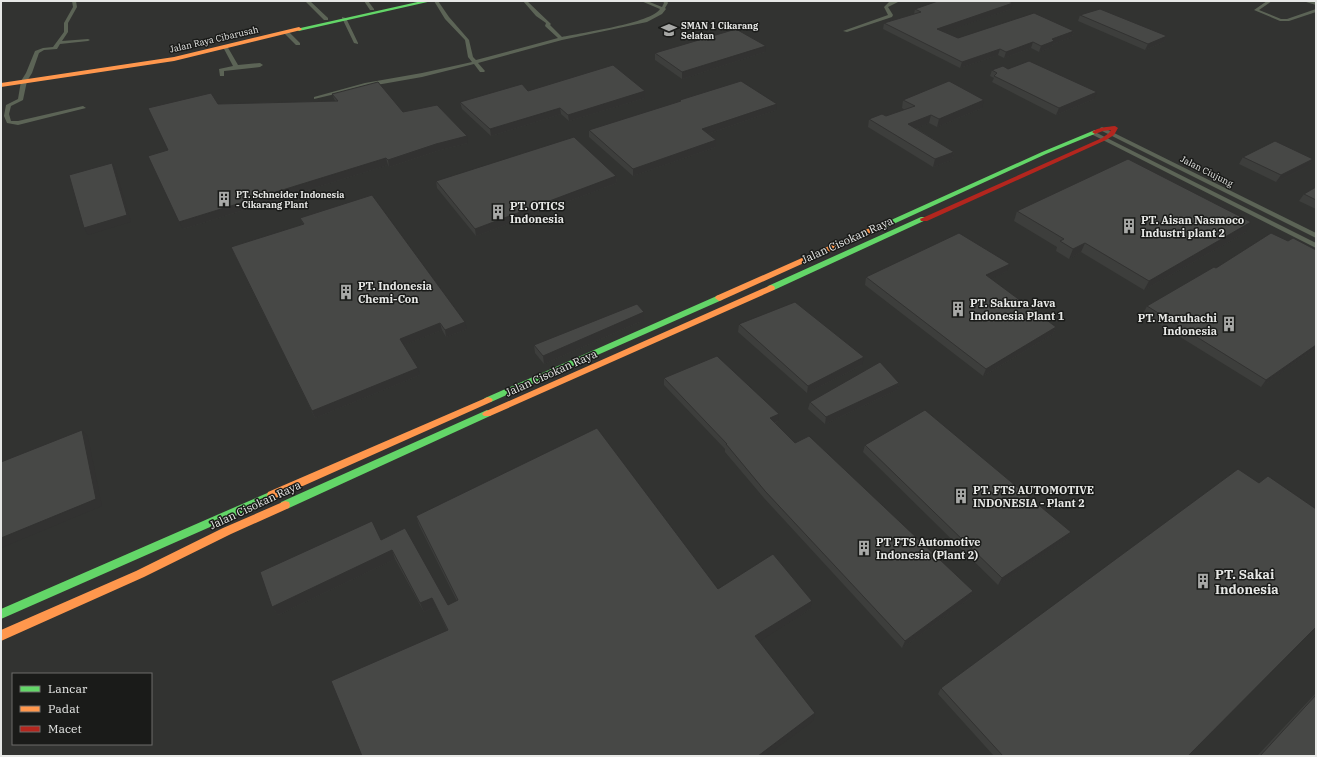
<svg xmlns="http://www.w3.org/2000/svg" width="1317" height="757" font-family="'IBM Plex Serif',serif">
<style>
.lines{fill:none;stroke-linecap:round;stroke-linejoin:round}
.street{fill:#5c6456;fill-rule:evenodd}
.fast{fill:#63d668;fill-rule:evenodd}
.slow{fill:#ff974d;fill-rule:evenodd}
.jam{fill:#b3261e;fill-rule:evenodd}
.wall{fill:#3d3e3c}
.shaded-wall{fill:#323231}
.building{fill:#474846;stroke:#323231}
.labels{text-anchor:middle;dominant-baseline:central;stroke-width:3;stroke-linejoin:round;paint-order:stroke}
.far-poi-label{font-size:9px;font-weight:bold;fill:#e7e8e6;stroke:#1a1b19;text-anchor:start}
.far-street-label{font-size:9px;fill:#e7e8e6;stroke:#1a1b19}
.poi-label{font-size:11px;font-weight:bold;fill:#e7e8e6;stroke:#1a1b19;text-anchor:start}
.street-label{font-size:11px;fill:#e7e8e6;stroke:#1a1b19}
.near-poi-label{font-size:13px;font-weight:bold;fill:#e7e8e6;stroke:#1a1b19;text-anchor:start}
</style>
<rect width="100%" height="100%" fill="#323331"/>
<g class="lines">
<path class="street" d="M72,1H76L77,7L68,23V32L62,41L88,39L90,40L88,41L60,44L57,49L44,50L39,53L32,73L27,81L23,100L11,106L9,114L11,121H18L83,106L86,108L18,125L7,123L4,116L6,105L18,99L21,81L26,73L35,51L43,48L53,47L64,32V23L73,7Z
M305,1H310L328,18V20H324Z
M364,1H368L374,9V10H370Z
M434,1H438L449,17L469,40L473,57L476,60L558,38L545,26L546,23L536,16L523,1H527L551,24L550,25L562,37C580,33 652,23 660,9L641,1H647L662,7L664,3L663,1H667L668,3L665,8L666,9L662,14L647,22L562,40L478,63L485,71L484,72H480L474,64L422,77L365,87L314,99V97L365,83L422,73L472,62L468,57L465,40L445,19Z
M893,1H900L888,7L893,15L892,17L847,32L843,31L888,15L884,7L889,2Z
M1267,1H1272L1259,10L1281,19H1287L1316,9V12L1289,21H1280L1254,10Z
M1306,1L1316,2V5L1306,2Z
M342,17L346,18L358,43V44L354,43L342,18Z
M284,31H288L300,43V45H296L284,33Z
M223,46H227L238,65L260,63L263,65L260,67L224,71V76H220L219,69L233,66L223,47Z
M1102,127L1316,233V238L1100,130V128Z
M1093,131L1316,243V248L1091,134L1090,133Z"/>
<path class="fast" d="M422,1H432L299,31L296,29Z
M1095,130L1098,132L1097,133L1046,154L887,227H884L880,225L1042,152Z
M921,217H927L928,219L774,290H768L767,288L768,286Z
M719,295L723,298L722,300L491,402H485L483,400L485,398Z
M487,410L490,412L492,414L490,416L289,508L285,509L281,508L280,505L281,502Z
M272,491L276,492L277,495L276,498L1,619V609Z"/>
<path class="slow" d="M299,27L302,29L301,30L174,61L1,87V83L174,57Z
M881,223H884L888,225L722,300L719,301L715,298L716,296Z
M771,285L774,286L775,288L774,290L490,416H484L482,414L484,412Z
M488,397L491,398L493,400L491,402L276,498L272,499L268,498L267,495L268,492Z
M285,501L289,502L290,505L289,508L231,534L144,577L1,641V630L136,571L223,528Z"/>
<path class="jam" d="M1115,126L1118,128L1114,135L1106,140L927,221H921L920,219L1102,138L1109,133L1111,130L1103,131L1095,134L1092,132C1099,127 1107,127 1115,126Z"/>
</g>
<path class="wall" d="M915,9H1011L944,32L958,38L1074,31L1072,37L1053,44L1052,47L1039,52L1031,48L1004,58L998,55L960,68L883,29L884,23L914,14Z
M1080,15L1167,36L1164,42L1145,50L1078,21Z
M765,52L682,79L655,60V53Z
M1008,69L1094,99L1056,115L992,82L994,78L990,76L992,70Z
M528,91L645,98L569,121L561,114L491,136L462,109L460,102Z
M332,94L403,112L468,143L437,151L389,167L388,165L183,229L218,104L335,101Z
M680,100L776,110L708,134L716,140V147L633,176L589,137V130L680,102Z
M903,100L982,108L937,127L929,123L916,128L954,152L952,160L933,167L868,127L869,119L886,116L905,110L902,108Z
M1243,157L1313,159L1308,166L1276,182L1239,164Z
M616,176L617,183L476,236L437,188L436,181Z
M1316,187V209L1299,201L1304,194Z
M1017,211L1246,232L1144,290L1081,252L1069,259L1056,251L1057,247L1014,221Z
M300,218L467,329L446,337L442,330L404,345L420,375L315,418L234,254L303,224Z
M1288,241L1316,250V348L1261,387L1143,314L1147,306L1216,268Z
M1007,271L991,279L1056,327L1053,334L983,376L865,285L866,277Z
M644,320L544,364L535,353L534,345Z
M739,324L862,365L807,393L738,332Z
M664,378L778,421L775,423L795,443L973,591L970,598L902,648L764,498L725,452V449L664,385Z
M899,383L897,390L825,424L808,409L810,402Z
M865,445L1071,532L1067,539L998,585L863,452Z
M416,516L718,589L810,609L759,641L813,721L447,630L436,606L424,612L395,559L278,615L272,607L381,540L448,605L457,601L419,525Z
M941,688L1188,756H994L938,694Z
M1316,693V756H1257Z"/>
<path class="shaded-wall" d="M1013,3L1011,9L936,35L937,29Z
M1074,31L1072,37L1053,44L1052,47L1039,52L1041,46L1052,39Z
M1167,36L1164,42L1145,50L1148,44Z
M1033,42L1031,48L1004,58L1006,52Z
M766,46L765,52L682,79V72Z
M1000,49L998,55L960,68L962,62Z
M645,91V98L569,121L568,115Z
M1097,92L1094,99L1056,115L1059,108Z
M984,100L982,108L937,127L939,119Z
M777,104L776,110L702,136V129Z
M560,108L561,114L491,136L490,129Z
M931,115L929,123L907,132L908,124Z
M467,136L468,143L437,151L389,167L388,160L436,144Z
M716,140V147L633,176V169Z
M954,152L952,160L933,167L935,159Z
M386,158L388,165L183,229L179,222Z
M1313,159L1308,166L1276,182L1281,175Z
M112,163L116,170L131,222L88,235L84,228Z
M616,176L617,183L476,236L475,229Z
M1251,222L1246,232L1144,290L1149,281Z
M1085,243L1081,252L1069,259L1073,249Z
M1010,264L1007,271L984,283L986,275Z
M644,312V320L544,364L543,356Z
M465,322L467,329L446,337L445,330Z
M440,323L442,330L402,346L400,339Z
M1056,327L1053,334L983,376L986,369Z
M1316,345V348L1261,387L1266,380Z
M864,357L862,365L807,393L808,386Z
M418,368L420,375L315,418L312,411Z
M899,383L897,390L825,424L826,417Z
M779,414L778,421L769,425L770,418Z
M82,430L88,437L102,506L1,548V538Z
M1071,532L1067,539L998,585L1002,578Z
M392,550L395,559L278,615L272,607Z
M973,591L970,598L902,648L905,641Z
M432,598L436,606L424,612L420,603Z
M812,601L810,609L754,645L755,636Z
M815,713L813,721L766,756H758Z"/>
<path class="building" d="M938,1H1008L1013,3L937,29L958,38L1034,13L1074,31L1052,39L1054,41L1041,46L1033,42L1006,52L1000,49L962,62L884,23L921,12L915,9Z
M1100,9L1167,36L1148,44L1080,15Z
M736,29L766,46L682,72L655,53Z
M1029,61L1097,92L1059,108L994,76L997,73L992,70L1003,66L1008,69Z
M613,65L645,91L568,115L560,108L490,129L460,102L522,84L528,91Z
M741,81L777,104L702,129L716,140L633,169L589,130L681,101L680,100Z
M949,81L984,100L939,119L931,115L908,124L954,152L935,159L869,119L882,114L886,116L915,106L903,100Z
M378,82L403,112L437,105L467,136L436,144L388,160L386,158L179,222L148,156L168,150L148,108L211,93L218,104L338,101L332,94Z
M574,137L616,176L475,229L436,181Z
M1275,141L1313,159L1281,175L1243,157Z
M1128,159L1251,222L1149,281L1085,243L1073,249L1060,241L1064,239L1017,211Z
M112,163L127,215L84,228L69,175Z
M1316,187V200L1304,194Z
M372,195L465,322L445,330L440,323L400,339L418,368L312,411L231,247L304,224L300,218Z
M959,233L1010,264L986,275L1056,327L986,369L866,277Z
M1271,233L1288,241L1293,238L1316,250V345L1266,380L1147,306L1214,267L1216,268Z
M795,302L864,357L808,386L739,324Z
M637,304L644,312L543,356L534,345Z
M717,356L779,414L770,418L795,443L809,436L973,591L905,641L765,491L726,444H727L664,378Z
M880,362L899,383L826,417L810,402Z
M925,410L1071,532L1002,578L865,445Z
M597,428L718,589L773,554L812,601L755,636L815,713L758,756H362L331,681L448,630L432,598L420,603L392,550L272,607L260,572L372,521L381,540L405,528L448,605L458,600L416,516Z
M82,430L96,499L1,538V462Z
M1238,469L1259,483L1268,476L1316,509V627L1188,756H1003L941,688Z
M1316,695V756H1260Z"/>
<defs>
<symbol id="school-bare" viewBox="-9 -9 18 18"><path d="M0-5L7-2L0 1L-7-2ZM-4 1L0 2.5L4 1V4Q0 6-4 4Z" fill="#a8a9a7" stroke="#1a1b19" stroke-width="2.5" paint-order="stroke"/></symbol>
<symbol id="building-bare" viewBox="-9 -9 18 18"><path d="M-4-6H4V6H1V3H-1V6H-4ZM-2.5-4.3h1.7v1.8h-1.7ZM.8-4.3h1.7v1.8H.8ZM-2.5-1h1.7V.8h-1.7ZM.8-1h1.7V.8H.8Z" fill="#a8a9a7" stroke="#1a1b19" stroke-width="2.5" paint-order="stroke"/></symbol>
</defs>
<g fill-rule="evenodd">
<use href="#school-bare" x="658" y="19" width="22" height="22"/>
<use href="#building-bare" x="213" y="188" width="22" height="22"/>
<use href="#building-bare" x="487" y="201" width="22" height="22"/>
<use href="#building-bare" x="1118" y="215" width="22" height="22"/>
<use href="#building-bare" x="335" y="281" width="22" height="22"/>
<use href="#building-bare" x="947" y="298" width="22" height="22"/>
<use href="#building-bare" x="1218" y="313" width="22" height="22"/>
<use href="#building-bare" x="950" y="485" width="22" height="22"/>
<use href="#building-bare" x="853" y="537" width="22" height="22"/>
<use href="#building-bare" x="1192" y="570" width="22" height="22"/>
</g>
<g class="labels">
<g class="far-poi-label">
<text x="681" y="25">SMAN 1 Cikarang<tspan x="681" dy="10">Selatan</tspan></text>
<text x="236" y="194">PT. Schneider Indonesia<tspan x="236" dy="10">- Cikarang Plant</tspan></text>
</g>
<g class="far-street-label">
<text transform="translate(214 39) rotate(-13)">Jalan Raya Cibarusah</text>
<text transform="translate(1207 171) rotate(27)">Jalan Ciujung</text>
</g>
<g class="poi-label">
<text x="510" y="206">PT. OTICS<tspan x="510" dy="13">Indonesia</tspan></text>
<text x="1141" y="220">PT. Aisan Nasmoco<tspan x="1141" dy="13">Industri plant 2</tspan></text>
<text x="358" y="286">PT. Indonesia<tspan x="358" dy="13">Chemi-Con</tspan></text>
<text x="970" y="303">PT. Sakura Java<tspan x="970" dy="13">Indonesia Plant 1</tspan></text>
<text x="1217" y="318" text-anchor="end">PT. Maruhachi<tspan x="1217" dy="13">Indonesia</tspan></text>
<text x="973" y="490">PT. FTS AUTOMOTIVE<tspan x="973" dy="13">INDONESIA - Plant 2</tspan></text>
<text x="876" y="542">PT FTS Automotive<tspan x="876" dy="13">Indonesia (Plant 2)</tspan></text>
</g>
<g class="street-label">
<text transform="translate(847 240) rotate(-24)">Jalan Cisokan Raya</text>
<text transform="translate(551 373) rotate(-24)">Jalan Cisokan Raya</text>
<text transform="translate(255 505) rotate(-25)">Jalan Cisokan Raya</text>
</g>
<g class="near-poi-label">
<text x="1215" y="574">PT. Sakai<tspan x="1215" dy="15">Indonesia</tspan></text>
</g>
</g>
<rect width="1317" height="757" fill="none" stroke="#e7e8e6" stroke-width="4"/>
<rect x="12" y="673" width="140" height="72" fill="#1a1b19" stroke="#6c6d6b"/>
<rect x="20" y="686" width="20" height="6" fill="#63d668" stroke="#6c6d6b"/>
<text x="48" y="693" font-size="12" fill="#e7e8e6">Lancar</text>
<rect x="20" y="706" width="20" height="6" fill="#ff974d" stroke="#6c6d6b"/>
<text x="48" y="713" font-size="12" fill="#e7e8e6">Padat</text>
<rect x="20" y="726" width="20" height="6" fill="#b3261e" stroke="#6c6d6b"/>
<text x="48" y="733" font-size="12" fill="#e7e8e6">Macet</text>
</svg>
